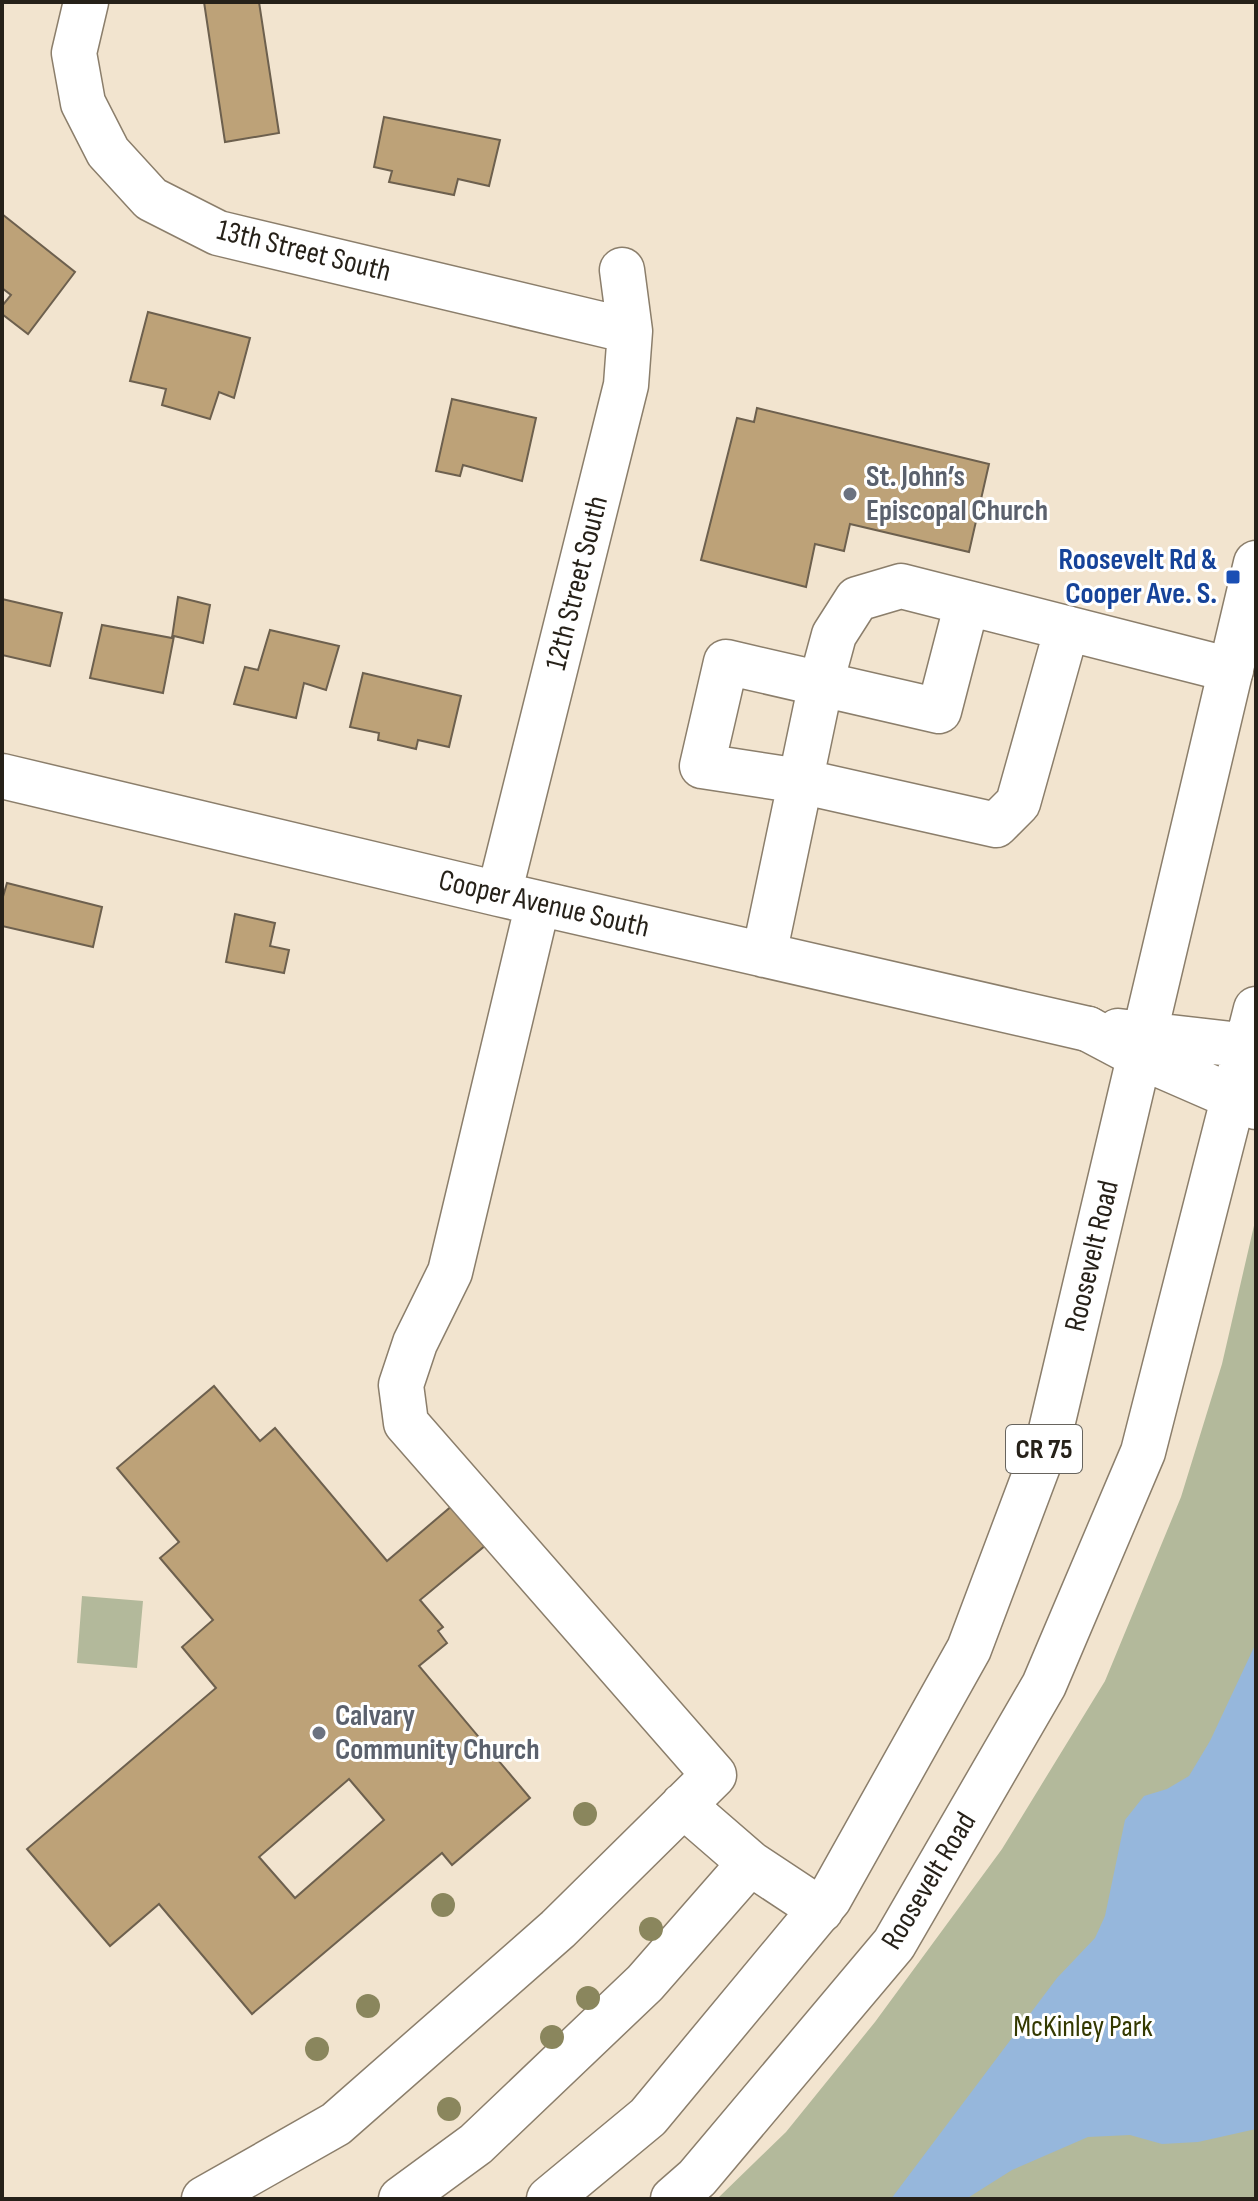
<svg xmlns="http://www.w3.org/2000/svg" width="1258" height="2201" font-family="'Sofia Sans Condensed',sans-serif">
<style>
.green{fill:#b3b99b}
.water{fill:#96b7dc}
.building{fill:#bda278;stroke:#6d604e;stroke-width:2;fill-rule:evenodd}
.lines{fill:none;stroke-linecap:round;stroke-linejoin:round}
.minor-casing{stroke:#8b7e6b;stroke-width:47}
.major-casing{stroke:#8b7e6b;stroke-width:47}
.minor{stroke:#fff;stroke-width:44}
.major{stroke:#fff;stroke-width:44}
.tree{fill:#8a865d}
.worship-dot{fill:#6b7280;stroke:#fff;stroke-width:3}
.transit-dot{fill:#1a4fb4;stroke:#fff;stroke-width:3}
.labels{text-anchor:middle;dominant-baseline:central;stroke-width:6;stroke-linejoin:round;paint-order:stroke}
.shield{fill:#fff;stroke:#67645e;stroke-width:2}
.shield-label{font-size:28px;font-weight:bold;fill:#262119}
.street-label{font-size:30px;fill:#262119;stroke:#fff}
.worship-label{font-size:30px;font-weight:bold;fill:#5b616d;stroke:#fff;text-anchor:start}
.transit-label{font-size:30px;font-weight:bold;fill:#164399;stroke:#fff;text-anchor:end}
.park-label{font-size:30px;fill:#343900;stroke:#fff}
</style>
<rect width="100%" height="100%" fill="#f2e4cf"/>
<path class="green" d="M1256,1217V2199H717L786,2132L875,2022L1002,1849L1105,1681L1181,1497L1222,1364Z
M82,1596L143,1601L137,1668L77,1663Z"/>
<path class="water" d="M1256,1643V2129L1198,2142L1162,2144L1130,2135L1088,2137L1012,2170L966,2199H891L1057,1978L1095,1938L1105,1916L1125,1820L1144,1796L1167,1789L1189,1776L1210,1741Z"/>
<path class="building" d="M204,2H259L279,133L225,142Z
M384,117L500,140L489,186L458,179L454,195L389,182L392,171L374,167Z
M2,214L75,272L28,334L2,314V306L11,295L2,288Z
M148,312L250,338L234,398L219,392L210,419L162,405L166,389L130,381Z
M452,399L536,418L522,481L463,465L460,476L436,471Z
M757,408L989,464L969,552L850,524L844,551L815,544L806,587L701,560L737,418L754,422Z
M178,597L210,605L203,643L174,636L163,693L90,678L102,625L172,638Z
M2,599L62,613L50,666L2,655Z
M270,630L339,646L326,690L304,683L296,718L234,704L245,667L258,670Z
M363,673L461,696L449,747L418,740L416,749L378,740L379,733L350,727Z
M7,883L102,907L93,947L2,926V900Z
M235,914L275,923L270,946L289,950L284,973L226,962Z
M214,1386L260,1441L275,1428L387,1561L460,1499L493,1539L420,1600L443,1627L438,1631L447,1643L419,1666L530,1798L452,1865L442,1853L252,2014L159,1904L110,1946L27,1849L216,1688L182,1647L213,1620L160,1558L179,1542L117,1468ZM349,1779L384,1820L295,1898L259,1857Z"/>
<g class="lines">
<defs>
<path id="minor" d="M86,2L74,53L83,103L108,152L151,199L218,233L630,331
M967,603L939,711L726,662L702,766L800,781L996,825L1018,803L1067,628
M2,776L499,894L1088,1029
M499,894L626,385L630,331L622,270
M764,955L821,683L834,635L857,599L901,586L1231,670
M683,1805L750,1863
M204,2199L336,2124L558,1929L714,1775L406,1423L401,1385L415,1343L450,1272L538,903
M401,2199L476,2144L645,1983L750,1863L821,1910"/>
<path id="major" d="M1088,1029L1139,1056L1256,1107
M1118,1031L1256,1047
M549,2199L648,2117L829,1899L969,1649L1050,1434L1256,563
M673,2199L697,2178L894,1944L1044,1685L1143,1452L1256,1009"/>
</defs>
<use href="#minor" class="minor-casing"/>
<use href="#major" class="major-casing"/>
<use href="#minor" class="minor"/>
<use href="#major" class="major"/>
</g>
<g class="tree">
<circle cx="585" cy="1814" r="12"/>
<circle cx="443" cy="1905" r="12"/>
<circle cx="651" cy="1929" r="12"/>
<circle cx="588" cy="1998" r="12"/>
<circle cx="368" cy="2006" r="12"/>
<circle cx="552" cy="2037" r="12"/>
<circle cx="317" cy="2049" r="12"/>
<circle cx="449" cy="2109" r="12"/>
</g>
<g class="worship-dot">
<circle cx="850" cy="494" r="8"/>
<circle cx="319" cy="1733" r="8"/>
</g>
<rect class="transit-dot" x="1225" y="569" width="16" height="16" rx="4"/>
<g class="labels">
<rect class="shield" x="1006" y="1425" width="76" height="48" rx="6"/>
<g class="shield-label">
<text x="1044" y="1449">CR 75</text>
</g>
<g class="street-label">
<text transform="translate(304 251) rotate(14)">13th Street South</text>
<text transform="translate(577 583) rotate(-76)">12th Street South</text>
<text transform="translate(544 904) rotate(13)">Cooper Avenue South</text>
<text transform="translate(1092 1256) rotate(-77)">Roosevelt Road</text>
<text transform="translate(929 1881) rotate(-59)">Roosevelt Road</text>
</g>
<g class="worship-label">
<text x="866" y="477">St. John’s<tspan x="866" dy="34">Episcopal Church</tspan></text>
<text x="335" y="1716">Calvary<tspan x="335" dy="34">Community Church</tspan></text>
</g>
<g class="transit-label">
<text x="1217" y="560">Roosevelt Rd &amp;<tspan x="1217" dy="34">Cooper Ave. S.</tspan></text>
</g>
<g class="park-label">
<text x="1083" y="2027">McKinley Park</text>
</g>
</g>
<rect width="1258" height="2201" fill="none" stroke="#262119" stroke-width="8"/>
</svg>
